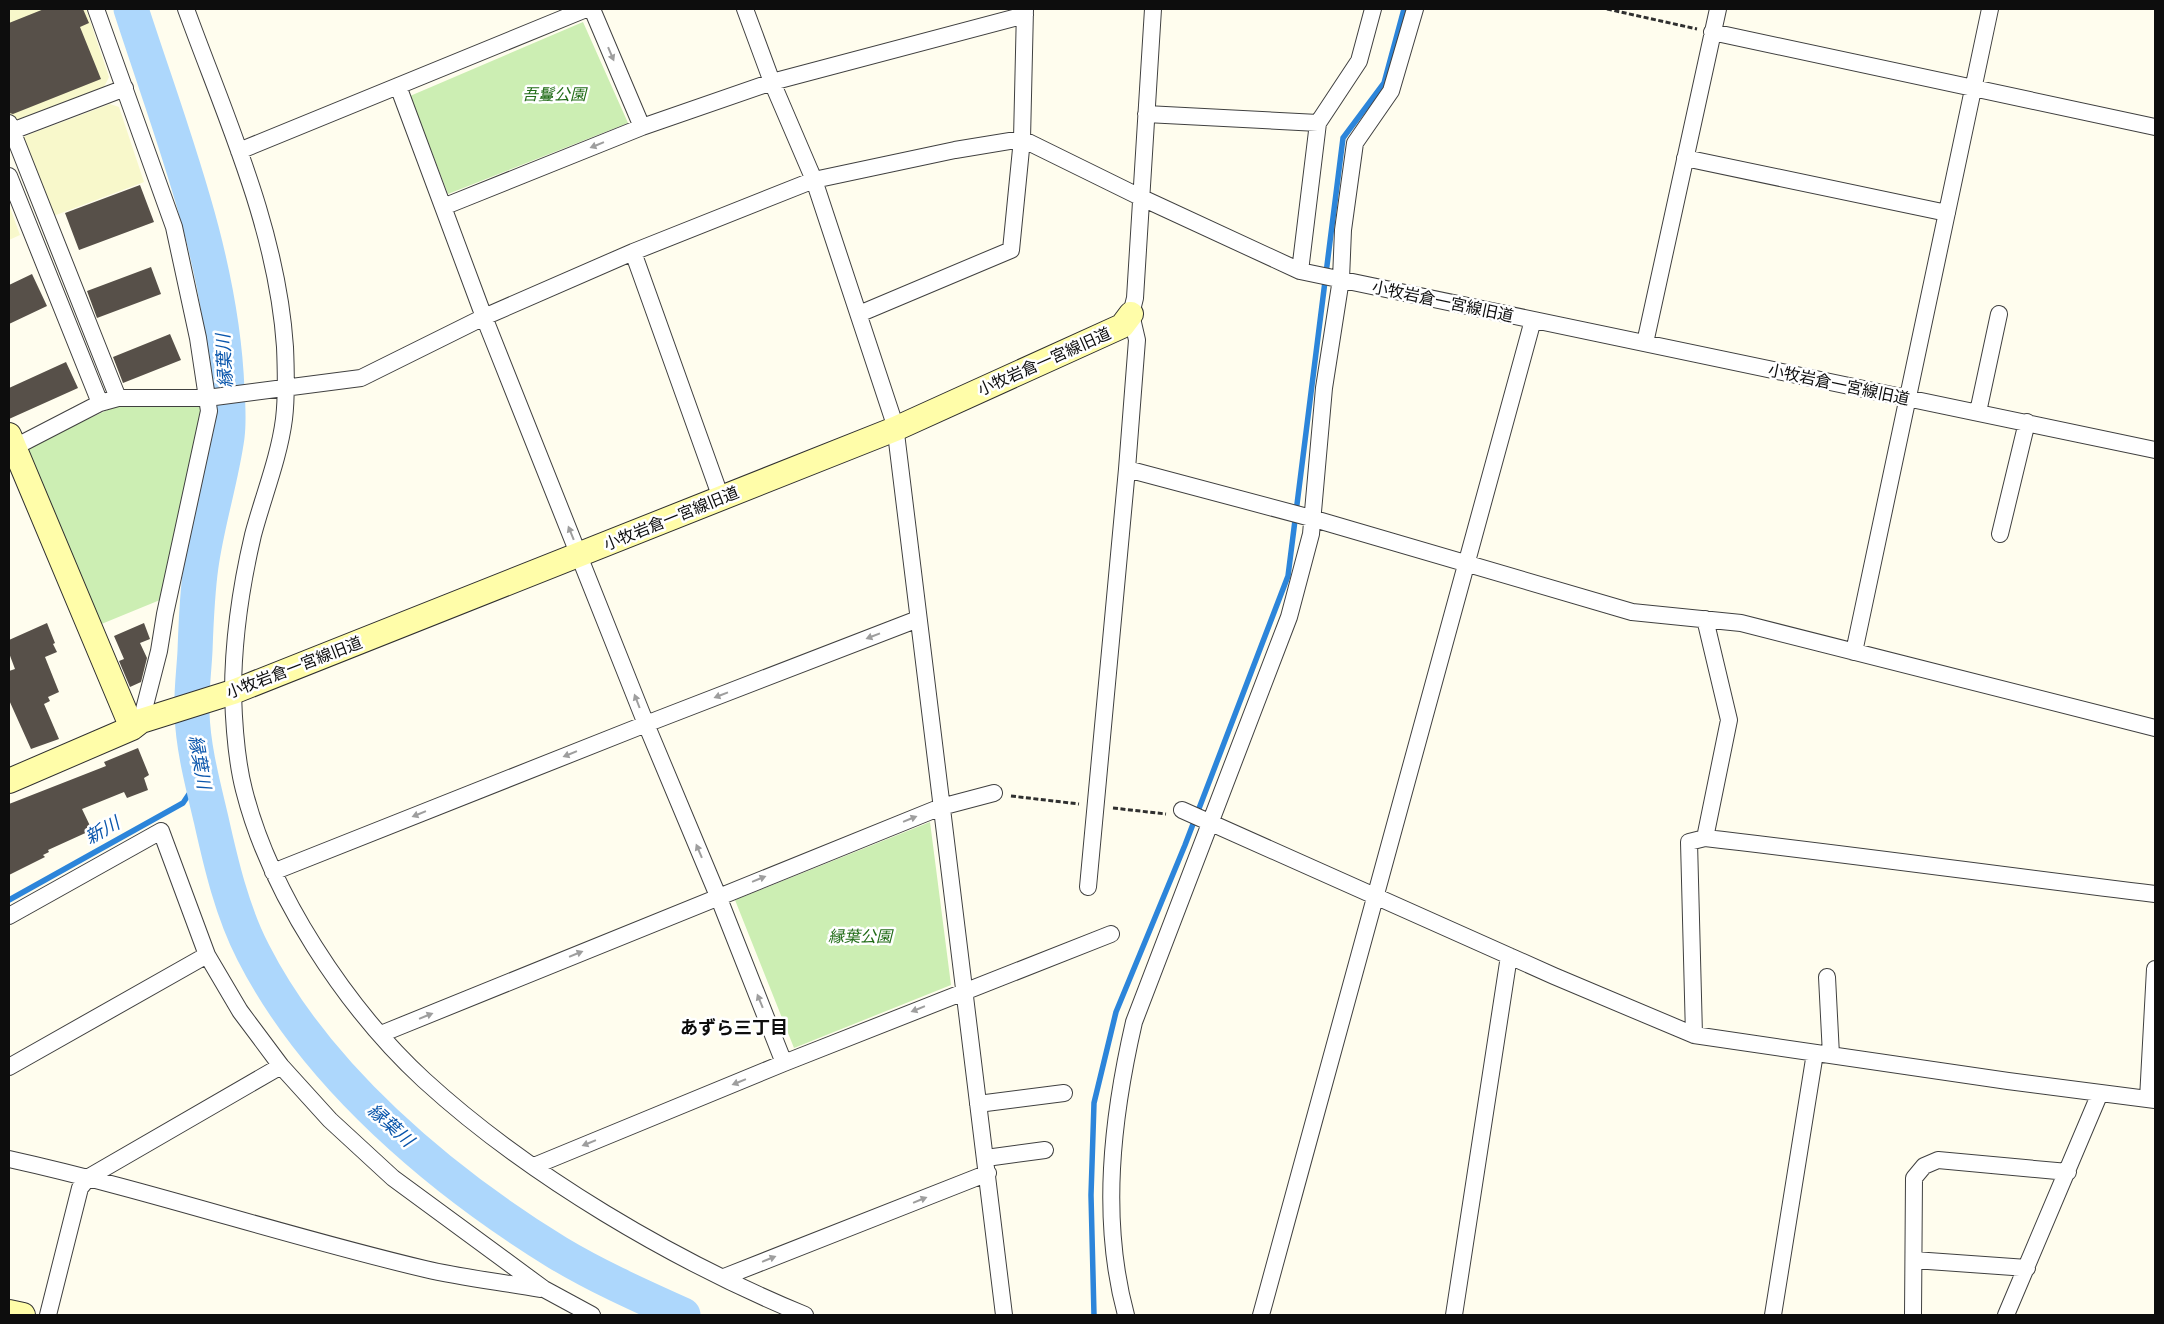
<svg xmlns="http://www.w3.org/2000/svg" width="2164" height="1324" font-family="Merriweather,'Noto Sans JP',serif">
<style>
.farmland{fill:#f8f8cb}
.green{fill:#cceeb3}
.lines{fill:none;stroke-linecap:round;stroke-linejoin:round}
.stream{stroke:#2c85da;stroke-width:5.5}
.river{stroke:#add7fc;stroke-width:35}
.building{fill:#575049}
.street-casing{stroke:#404040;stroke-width:18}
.secondary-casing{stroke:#2f2f2f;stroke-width:26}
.path{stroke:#2f2f2f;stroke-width:3;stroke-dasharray:5 2.5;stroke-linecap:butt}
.street{stroke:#fff;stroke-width:16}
.secondary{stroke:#fffda9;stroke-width:24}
.oneway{fill:#9e9e9e}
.labels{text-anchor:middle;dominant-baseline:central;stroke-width:5;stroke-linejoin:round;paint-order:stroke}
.park-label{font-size:16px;font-style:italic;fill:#216c17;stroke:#fff}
.street-label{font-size:16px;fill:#0d0d0d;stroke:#fff}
.water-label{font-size:18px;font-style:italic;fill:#0a56ac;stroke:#fff}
.neighbourhood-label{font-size:18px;font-weight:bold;fill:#0d0d0d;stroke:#fff}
</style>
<rect width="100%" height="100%" fill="#fffdee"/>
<path class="farmland" d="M9,9H86L109,77L104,87L16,120L9,117Z
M110,104L119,107L144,182L48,218L20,145L25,136Z
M9,205L20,235L9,240Z"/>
<path class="green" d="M583,22L628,123L448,194L410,96Z
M114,407H202L160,600L99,625L16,452Z
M930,822L951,985L794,1048L735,900Z"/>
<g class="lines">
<path class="stream" d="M9,900L183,803L201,776
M1094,1315L1091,1195L1094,1103L1116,1012L1185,845L1288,576L1343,138L1384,83L1404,9"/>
<path class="river" d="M131,9C171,133 222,258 227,390C228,405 229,422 227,437C221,480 207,522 201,566C197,594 196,623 195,651C194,671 191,692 192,713C193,748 203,785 211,819C221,864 232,911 253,952C316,1076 441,1181 558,1253C598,1277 641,1296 683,1315"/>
</g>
<path class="building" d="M44,9H83L89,23L80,27L101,79L13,114L9,113V23Z
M140,185L154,222L79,250L65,213Z
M151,267L161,294L97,318L87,291Z
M32,274L47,306L9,324V285Z
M170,334L181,360L123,383L113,357Z
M66,362L78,388L9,419V388Z
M47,623L55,643L53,644L57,652L45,657L59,692L48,697L50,701L44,704L59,739L31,749L9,700V671L15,669L9,653V640Z
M144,623L150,639L140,643L147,658L141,682L130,687L119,661L124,659L114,636Z
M138,748L149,775L144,778L148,790L127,798L124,792L82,809L92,830L48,850L49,852L43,855L45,857L9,875V804L106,766L104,762Z"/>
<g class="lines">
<defs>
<path id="street" d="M96,9L174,227L198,338L209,411L165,614L159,651L141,721
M186,9C226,119 277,228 285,347C286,371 287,395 284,419C279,458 263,497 253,535C241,586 233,642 233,694C234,727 236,759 244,790C270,893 346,1008 424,1080C529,1176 674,1261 805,1315
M592,9L642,127
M745,9L772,82L814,180L895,425L1004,1315
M1712,32L2155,127
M398,86L484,317L646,724L718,896L784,1063
M1146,114L1318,123
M9,123L118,398
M12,131L125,88
M239,151L586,9
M1685,158L1947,213
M9,176L100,403
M443,207L642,127L772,82L1025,15
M633,252L721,498
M1300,271L1318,123L1359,61L1373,9
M859,314L1011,250L1022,139L1025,9
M1645,343L1718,9
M1978,412L1999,314
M9,450L100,403L118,398H207L361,378L484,317L633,252L814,180L955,150L1022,139L1140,197L1300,271L2155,450
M1127,469L1311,518L1632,612L1741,623L2155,728
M2000,534L2027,422
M1705,619L1729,720L1705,838
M1854,652L1990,9
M1182,810L1554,976L1694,1035L2008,1081L2155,1100
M273,872L646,724L918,619
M1088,887L1127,469L1137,340L1131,314L1135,298L1153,9
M9,916L161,831L207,955L240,1011L281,1066L330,1120L393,1178L544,1289L592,1315
M1827,977L1831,1055
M381,1034L941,807L994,793
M1694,1035L1689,842L1705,838C1856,855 2005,876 2155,894
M9,1067L207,955
M2148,1099L2155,969
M978,1104L1064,1093
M986,1158L1045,1150
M9,1159C149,1190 285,1236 425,1269C463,1278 502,1282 540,1289
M534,1166L784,1063L1111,934
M1914,1260L2027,1268
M724,1277L988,1173
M48,1315L80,1188L89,1177L281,1066
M1126,1315C1100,1219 1112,1118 1134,1022L1289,617L1311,534L1324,388L1341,279L1343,230L1355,143L1391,91L1415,9
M1261,1315C1351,983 1445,652 1533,320
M1454,1315L1509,956
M1773,1315L1815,1053
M1913,1315L1914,1178L1924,1166L1938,1160L2068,1172
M2006,1315L2100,1093"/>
<path id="secondary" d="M9,435L132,728
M9,781L132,728L141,721L233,692L895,429L1122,326L1131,314
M9,1312L23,1315"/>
</defs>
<use href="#street" class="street-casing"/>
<use href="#secondary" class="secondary-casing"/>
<path class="path" d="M1607,9L1697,29
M1011,796L1079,804
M1113,808L1166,814"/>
<use href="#street" class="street"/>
<use href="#secondary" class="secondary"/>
</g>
<defs><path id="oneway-solid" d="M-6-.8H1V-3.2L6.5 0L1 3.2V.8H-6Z" transform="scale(1.25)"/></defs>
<g class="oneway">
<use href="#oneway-solid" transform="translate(611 54) rotate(67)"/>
<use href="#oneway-solid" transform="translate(597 145) rotate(158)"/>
<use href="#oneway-solid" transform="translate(571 533) rotate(-112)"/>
<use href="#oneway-solid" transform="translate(873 636) rotate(159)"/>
<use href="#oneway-solid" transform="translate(721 695) rotate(159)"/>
<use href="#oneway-solid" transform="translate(637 701) rotate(-111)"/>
<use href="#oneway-solid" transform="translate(570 754) rotate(158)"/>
<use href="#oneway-solid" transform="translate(419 814) rotate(158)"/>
<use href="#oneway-solid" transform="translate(910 819) rotate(-22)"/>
<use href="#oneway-solid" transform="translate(699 851) rotate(-113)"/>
<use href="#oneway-solid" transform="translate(759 879) rotate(-22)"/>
<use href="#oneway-solid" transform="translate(576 954) rotate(-22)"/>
<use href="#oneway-solid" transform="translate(760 1001) rotate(-112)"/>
<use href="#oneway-solid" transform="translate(918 1009) rotate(158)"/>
<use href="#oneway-solid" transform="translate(426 1016) rotate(-22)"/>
<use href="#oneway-solid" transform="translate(739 1082) rotate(158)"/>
<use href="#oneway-solid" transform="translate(589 1143) rotate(158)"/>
<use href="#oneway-solid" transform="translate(920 1200) rotate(-22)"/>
<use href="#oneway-solid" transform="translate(769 1259) rotate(-22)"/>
</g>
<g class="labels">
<g class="park-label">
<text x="554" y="94">吾鬘公園</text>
<text x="860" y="936">縁葉公園</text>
</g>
<g class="street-label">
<text transform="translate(1443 301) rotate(12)">小牧岩倉一宮線旧道</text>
<text transform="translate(1044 361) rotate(-24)">小牧岩倉一宮線旧道</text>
<text transform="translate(1839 384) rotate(12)">小牧岩倉一宮線旧道</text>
<text transform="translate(671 518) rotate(-22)">小牧岩倉一宮線旧道</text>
<text transform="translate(294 667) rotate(-21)">小牧岩倉一宮線旧道</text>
</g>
<g class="water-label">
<text transform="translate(224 361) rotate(-93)">縁葉川</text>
<text transform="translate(200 762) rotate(80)">縁葉川</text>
<text transform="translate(102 830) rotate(-29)">新川</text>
<text transform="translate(391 1125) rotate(42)">縁葉川</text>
</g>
<g class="neighbourhood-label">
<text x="734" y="1027">あずら三丁目</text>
</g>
</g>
<rect width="2164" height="1324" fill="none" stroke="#0d0d0d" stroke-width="20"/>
</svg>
